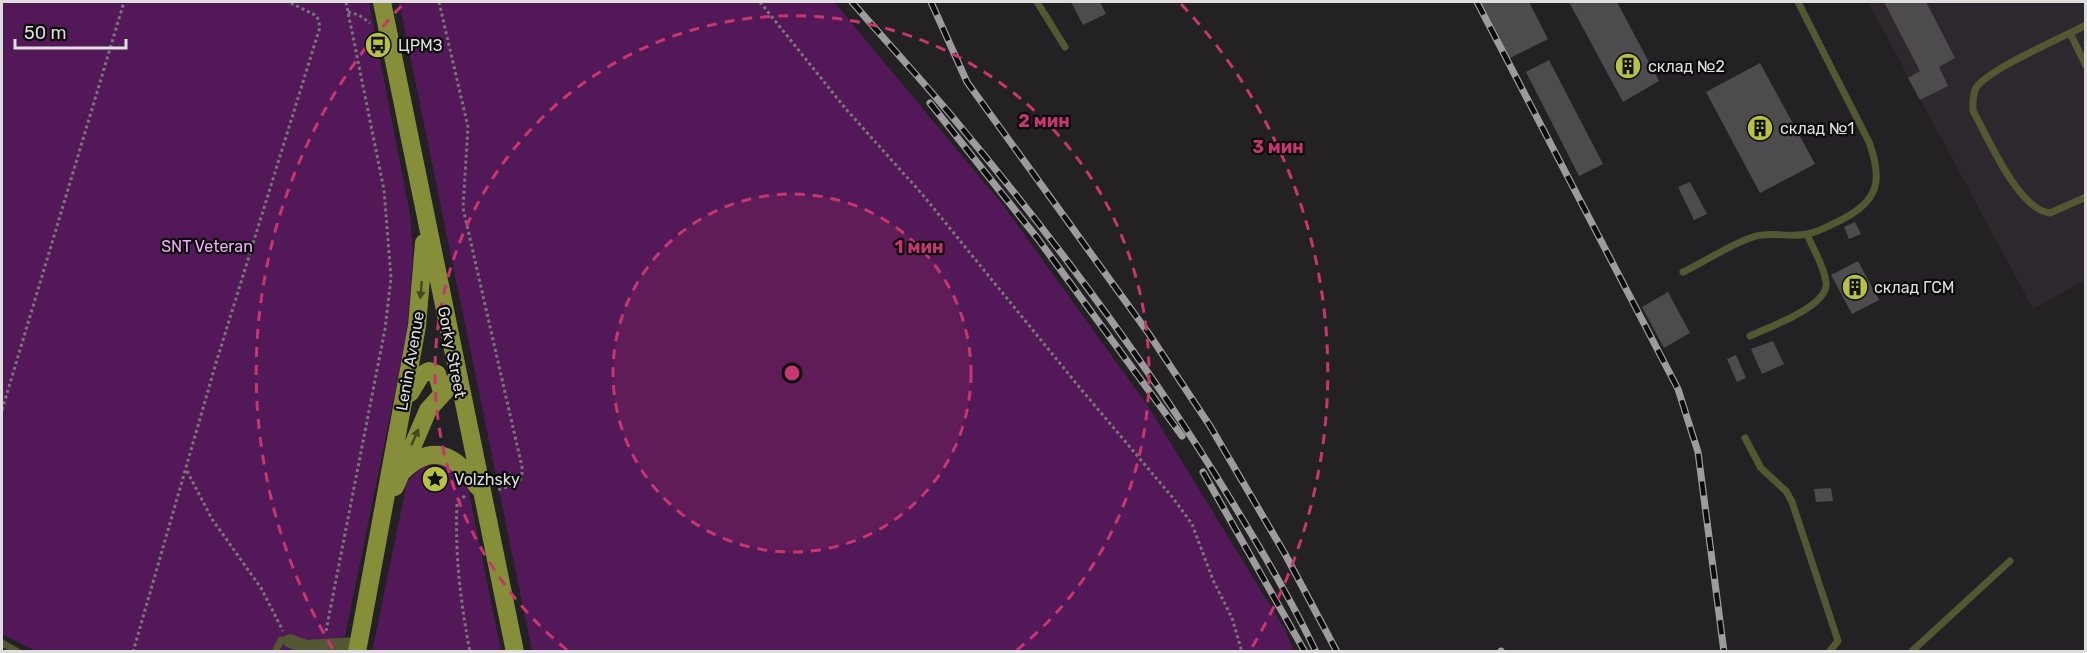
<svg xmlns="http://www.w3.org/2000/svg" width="2087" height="653" font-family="Rubik,sans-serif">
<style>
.built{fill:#2e282e}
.green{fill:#531857}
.building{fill:#4d4b4d}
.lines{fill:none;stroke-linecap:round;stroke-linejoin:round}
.path{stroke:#787678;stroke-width:3;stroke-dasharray:3 3;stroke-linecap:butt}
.lane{stroke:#545832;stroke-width:7}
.street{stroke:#545832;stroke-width:14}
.primary{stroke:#868e39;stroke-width:18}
.rail-casing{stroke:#9d9c9d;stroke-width:7}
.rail{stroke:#0c0b0c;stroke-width:4.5;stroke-dasharray:14;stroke-linecap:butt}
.oneway{fill:#434620}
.ring{fill:none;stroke:#c6366f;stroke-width:3;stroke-dasharray:10 8}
.labels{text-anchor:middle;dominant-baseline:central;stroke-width:4.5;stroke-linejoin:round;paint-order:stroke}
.poi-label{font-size:16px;fill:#dfdedf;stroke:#0c0b0c;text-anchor:start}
.park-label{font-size:16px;fill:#f2abf6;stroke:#0c0b0c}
.street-label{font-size:16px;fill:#dfdedf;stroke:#0c0b0c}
.centre{fill:#c6366f;stroke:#0c0b0c;stroke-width:3}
.ring-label{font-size:18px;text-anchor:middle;font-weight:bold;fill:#c6366f;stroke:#0c0b0c;stroke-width:4.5;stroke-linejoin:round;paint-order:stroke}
</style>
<rect width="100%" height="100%" fill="#232123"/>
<path class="built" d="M1868,2H2085V280L2033,309Z"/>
<path class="green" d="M2,2H369L410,214L413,253L407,333L342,651H36L2,634Z
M399,2H834L1003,205L1148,406L1284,628L1294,651H532Z
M442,464L454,470L468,488L501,651L372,652L407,482L422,467Z"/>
<path class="building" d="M1071,2H1100L1106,14L1083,25Z
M1480,2H1529L1548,39L1508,59Z
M1569,2H1617L1659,81L1623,102Z
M1884,2H1926L1955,58L1939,67L1948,86L1920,100L1908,78L1920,71Z
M1549,60L1603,164L1579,176L1526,72Z
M1760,63L1815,164L1760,193L1706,92Z
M1690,182L1707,214L1694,220L1678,187Z
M1855,222L1861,234L1849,239L1844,227Z
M1858,261L1879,300L1852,314L1831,275Z
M1668,292L1690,333L1664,348L1642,307Z
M1773,341L1784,364L1762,374L1751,349Z
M1736,355L1746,378L1737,382L1727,359Z
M1831,488L1833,501L1816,502L1814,489Z"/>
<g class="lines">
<path class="path" d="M439,2L468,127L463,208L522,467V476L518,483L498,490
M760,2L845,108L922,194L1080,388L1173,498L1192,524L1213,580L1232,618L1242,652
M348,12L359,15L370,23
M2,410L124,2
M187,471L212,519L261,588L283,631
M465,496L457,502C455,555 460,599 470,652
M326,631L385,329L391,278L384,190L346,2
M133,652L216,363L320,27L317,16L289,2"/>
<path class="lane" d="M1037,2L1065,47
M2086,25C2063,37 1987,70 1976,88C1972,95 1973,103 1973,111C1988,137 2018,210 2050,213L2086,197
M2070,33L2086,66
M1683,272C1706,261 1729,245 1753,237C1770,231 1789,238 1807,234C1819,232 1830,225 1841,220C1879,201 1883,180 1869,142L1798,2
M1750,336C1769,327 1830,306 1826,282C1824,266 1813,249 1807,234
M1745,438L1761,468L1786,491L1792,502L1838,641L1829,652
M2,643L18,652
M275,652L281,640L290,641
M1911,652L2010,561"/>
<path class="street" d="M290,641L306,647L359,644"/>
<path class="primary" d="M382,2L515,652
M410,393L421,375L429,371L437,374L442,392
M401,473C432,441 456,455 478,487
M395,487L428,410L457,378
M357,652L417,326L424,243"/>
<defs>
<path id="rail" d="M852,2C884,39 918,76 950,114C1053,237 1151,368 1234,505C1263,553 1292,601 1316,652
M931,2L967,82L1149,334L1210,426L1285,554L1337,652
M1477,2L1678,389L1698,452L1724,652
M930,103L1038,239L1182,436
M1203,472L1305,652
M1501,651V652"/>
</defs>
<use href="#rail" class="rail-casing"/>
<use href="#rail" class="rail"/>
</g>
<defs><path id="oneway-solid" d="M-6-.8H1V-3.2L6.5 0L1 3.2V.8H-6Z" transform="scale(1.5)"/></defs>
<g class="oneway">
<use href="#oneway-solid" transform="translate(421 290) rotate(95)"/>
<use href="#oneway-solid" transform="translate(415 437) rotate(-66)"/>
</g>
<circle cx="792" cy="373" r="179" fill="#c6366f" fill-opacity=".12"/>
<g class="ring">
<circle cx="792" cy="373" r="179"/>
<path d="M567 650A357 357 0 1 1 1017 650"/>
<path d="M333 649A536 536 0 0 1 403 4M1181 4A536 536 0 0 1 1251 649"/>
</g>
<defs>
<symbol id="bus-disc" viewBox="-11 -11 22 22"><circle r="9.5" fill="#b7c148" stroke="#0c0b0c"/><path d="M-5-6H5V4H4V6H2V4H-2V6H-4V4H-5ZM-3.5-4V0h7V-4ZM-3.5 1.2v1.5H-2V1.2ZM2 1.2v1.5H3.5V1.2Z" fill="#111"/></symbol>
<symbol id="building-disc" viewBox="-11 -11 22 22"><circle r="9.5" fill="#b7c148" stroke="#0c0b0c"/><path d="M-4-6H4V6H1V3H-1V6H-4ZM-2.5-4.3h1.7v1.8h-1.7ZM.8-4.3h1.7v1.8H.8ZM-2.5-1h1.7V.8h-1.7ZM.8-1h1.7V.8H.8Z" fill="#111"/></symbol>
<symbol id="sight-disc" viewBox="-11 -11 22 22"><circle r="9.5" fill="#b7c148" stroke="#0c0b0c"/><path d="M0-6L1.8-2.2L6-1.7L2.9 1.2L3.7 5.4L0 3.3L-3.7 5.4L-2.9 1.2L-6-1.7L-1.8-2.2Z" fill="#111"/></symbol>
</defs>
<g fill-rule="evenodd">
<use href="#bus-disc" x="363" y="30" width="30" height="30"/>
<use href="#building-disc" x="1613" y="51" width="30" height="30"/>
<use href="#building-disc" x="1745" y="113" width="30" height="30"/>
<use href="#building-disc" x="1840" y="272" width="30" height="30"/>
<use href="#sight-disc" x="420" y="464" width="30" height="30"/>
</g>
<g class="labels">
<g class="poi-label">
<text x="398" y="45">ЦРМЗ</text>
<text x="1648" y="66">склад №2</text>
<text x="1780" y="128">склад №1</text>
<text x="1874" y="287">склад ГСМ</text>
<text x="454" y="479">Volzhsky</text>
</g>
<g class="park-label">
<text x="207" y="246">SNT Veteran</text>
</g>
<g class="street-label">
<text transform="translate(452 352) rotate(79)">Gorky Street</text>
<text transform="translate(410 361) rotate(-80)">Lenin Avenue</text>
</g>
</g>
<circle cx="792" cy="373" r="9" class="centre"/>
<g class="ring-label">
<text x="1044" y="127">2 мин</text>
<text x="1278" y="153">3 мин</text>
<text x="919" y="253">1 мин</text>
</g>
<rect width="2087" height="653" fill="none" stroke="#dfdedf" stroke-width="6"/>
<path d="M15 39v9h111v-9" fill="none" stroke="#dfdedf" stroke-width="3"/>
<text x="24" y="39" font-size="18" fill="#dfdedf" stroke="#0c0b0c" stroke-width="4.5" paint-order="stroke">50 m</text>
</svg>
